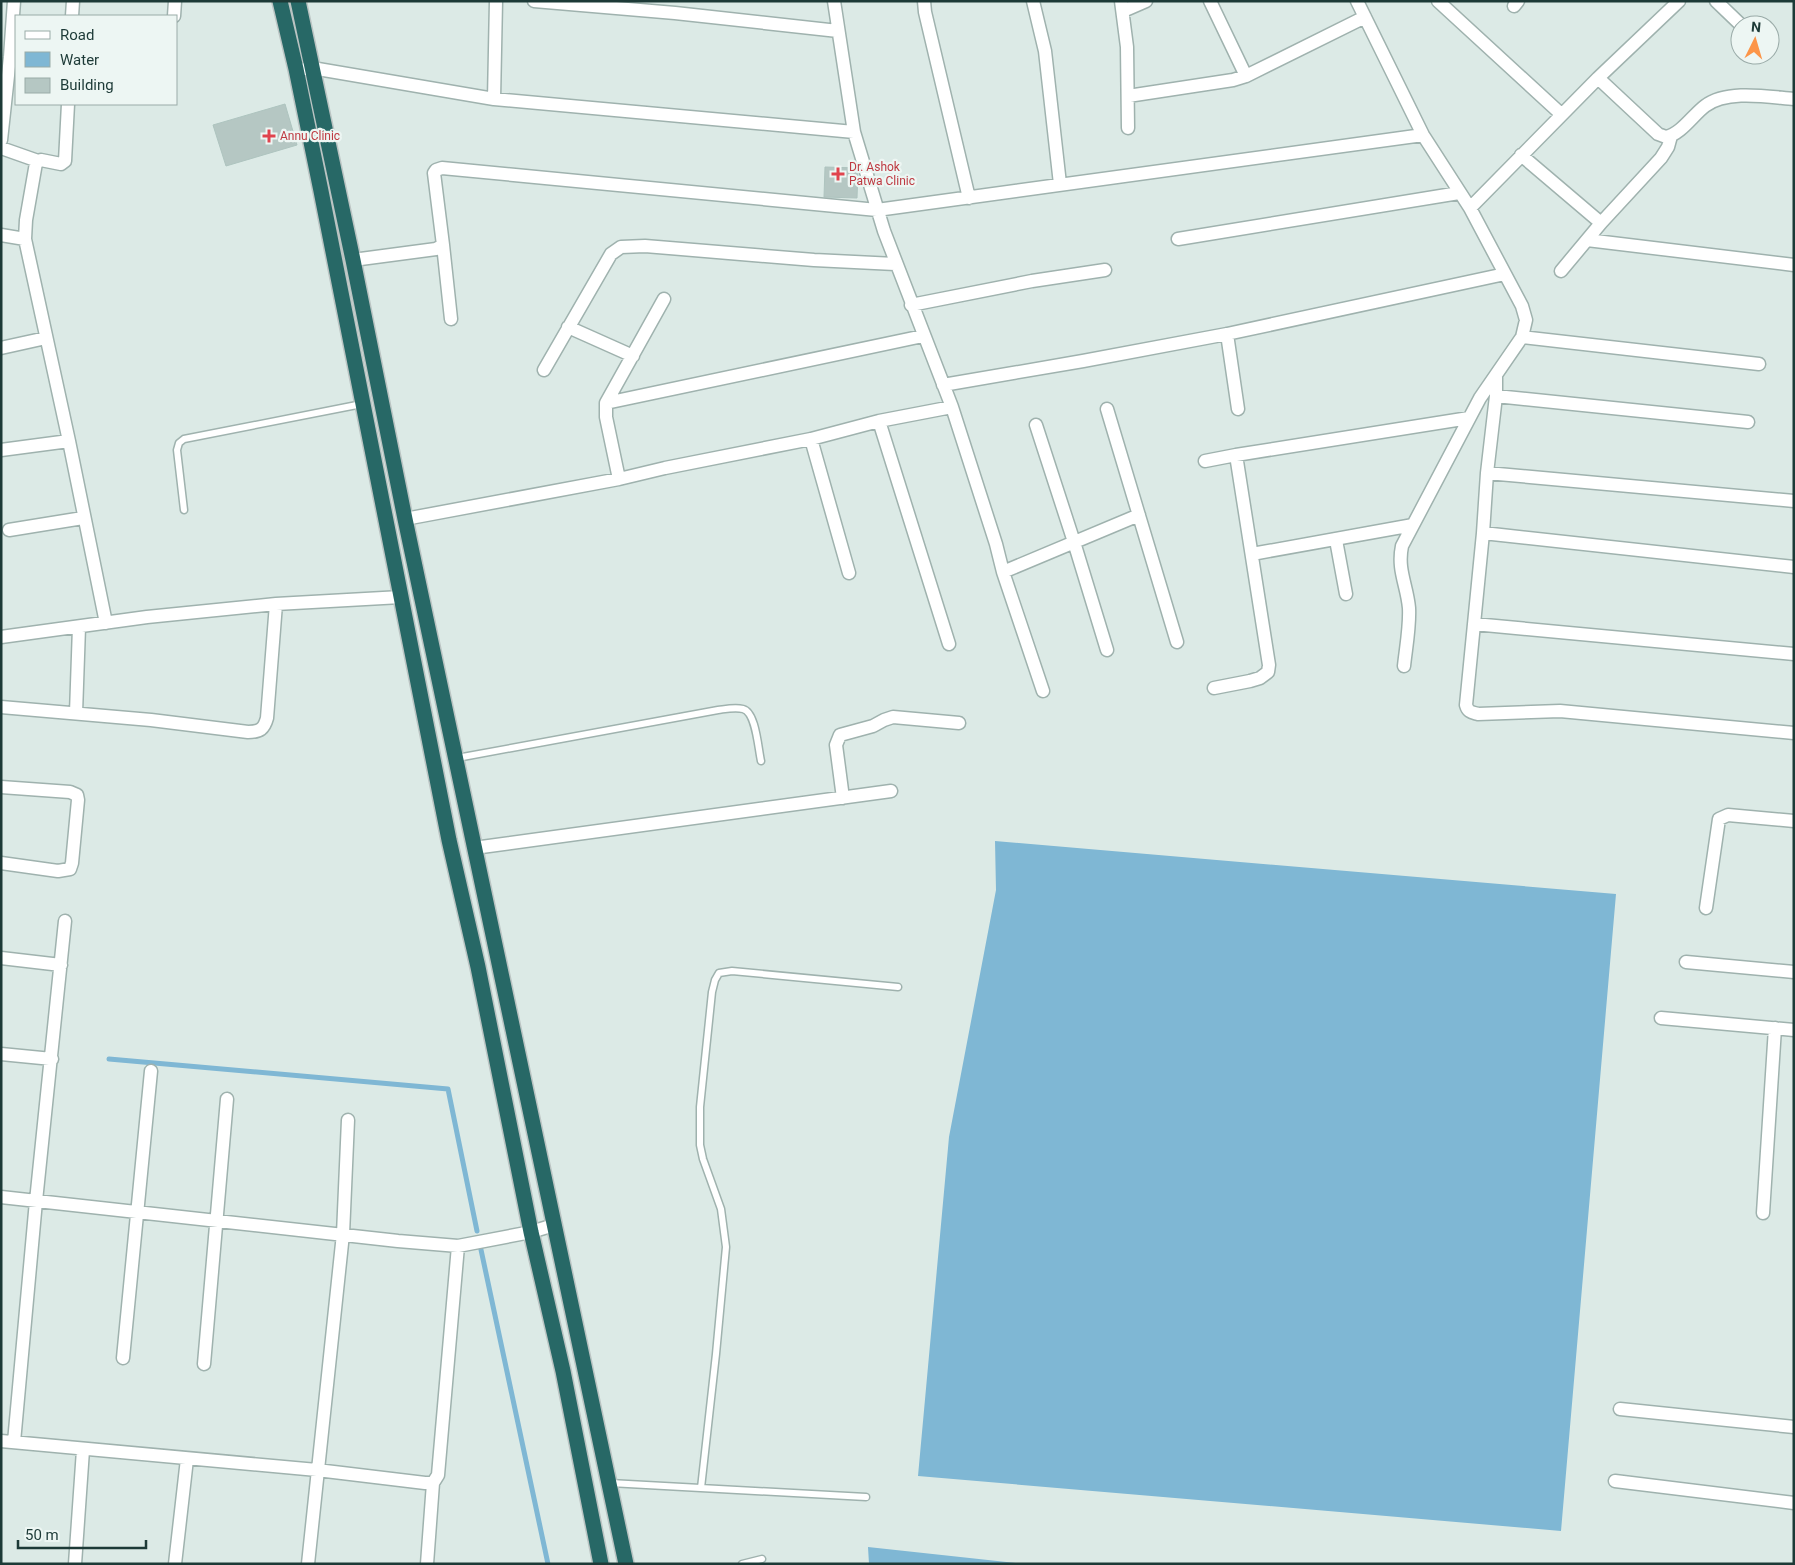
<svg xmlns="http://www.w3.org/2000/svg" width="1795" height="1565" font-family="Roboto,sans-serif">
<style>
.water{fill:#7fb7d4}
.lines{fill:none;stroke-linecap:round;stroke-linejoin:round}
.stream{stroke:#7fb7d4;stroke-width:5}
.building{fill:#b5c7c3;stroke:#aec4bf}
.lane-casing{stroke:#9fb2ae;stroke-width:9}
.street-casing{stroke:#9fb2ae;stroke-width:15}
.highway-casing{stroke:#bbc4c3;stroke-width:18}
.lane{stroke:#fff;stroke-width:6}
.street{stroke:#fff;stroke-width:12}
.highway{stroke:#276866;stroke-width:15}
.health-dot{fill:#e0444e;stroke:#edf6f3;stroke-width:2}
.labels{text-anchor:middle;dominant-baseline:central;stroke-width:4.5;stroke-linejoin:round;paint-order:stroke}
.health-label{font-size:12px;fill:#be3a42;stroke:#edf6f3;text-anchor:start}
</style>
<rect width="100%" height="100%" fill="#dceae6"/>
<path class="water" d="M995,841L1616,894L1561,1531L918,1476L949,1137L996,890Z
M868,1547L1025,1564H869Z"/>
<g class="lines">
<path class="stream" d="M109,1059L448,1089L477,1231
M480,1245L548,1564"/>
</g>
<path class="building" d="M285,104L297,145L226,166L213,125Z
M825,167L858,168L857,198L824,197Z"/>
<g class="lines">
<defs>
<path id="lane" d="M184,510L177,450L179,443L184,439L362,404
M457,758L718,710C726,709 735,707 743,709C756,712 758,748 761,761
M610,1483L866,1497
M701,1488L716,1354L726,1247L721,1209L703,1159L700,1145V1107L712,992L715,980L719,973L732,971L898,987
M742,1564L762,1559"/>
<path id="street" d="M534,1L675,13L838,31
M834,1L854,132L884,231L952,407L996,544L1003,572L1043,691
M924,1L925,12L969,198
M1033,1L1045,51L1060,184
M1121,1L1127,47L1128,128
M1210,1L1246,76
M1357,1L1423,135L1470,208L1522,306L1526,320L1522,337L1480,398L1402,546C1397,570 1407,585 1409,608C1410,627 1406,647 1404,666
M1438,1L1561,114
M1716,1L1741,25
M1514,6L1518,1
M1123,11L1146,1
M72,16L73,1
M174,16L175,1
M305,69L312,68L494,99L854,132
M1598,78L1658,134L1666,137C1681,134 1693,115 1705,106C1727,89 1769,97 1794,99
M1128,96L1233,80L1246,76L1365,17
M494,99L496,1
M68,104L65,161L61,164L41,160L36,163L26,220L25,239L69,441L106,623
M1,140L10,57L14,1
M1,148L38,161
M1521,155L1601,223
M1470,208L1598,78L1679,1
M1,235L25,239
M1178,239L1459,193
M1587,240L1794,265
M443,245L451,319
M353,260L436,249L443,245L434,173L436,170L442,168L877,210L1423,135
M1561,271L1601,223L1661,158L1668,147L1671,136
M911,305L1032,281L1105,270
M568,327L633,356
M1227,334L1238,409
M1522,337L1759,364
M1,348L46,338
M544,370L611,254L621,247L645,246L814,260L895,264
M1496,375V396L1487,473L1483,533L1466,705C1468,712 1471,712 1478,714L1560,711L1794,733
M943,385L1083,361L1227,334L1505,274
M1496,396L1748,422
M606,403L923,336
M1107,409L1177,642
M879,421L949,644
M1036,425L1074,542L1107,650
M811,439L849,573
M1,450L69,441
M1205,461L1236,455L1469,418
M1487,473L1794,501
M619,479L606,417V403L664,299
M405,519L619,479L665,468L811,439L879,421L952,407
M9,530L83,518
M1483,533L1794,567
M1336,540L1346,594
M1252,554L1413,525
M1003,572L1139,515
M1474,624L1794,654
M1,637L147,617L276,604L401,597
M1214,688L1250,681L1260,678L1268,672L1269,665L1236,455
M1,707L151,720L248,732C260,732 264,729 267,718L276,604
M76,713L79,627
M1,787L70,792L77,795L78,800L72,863L70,869L58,871L1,863
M843,798L836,745L840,735L873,726L884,720L893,717L959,723
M474,848L891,791
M1706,908L1719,819L1728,815L1794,821
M1,958L61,965
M1686,962L1794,972
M1661,1018L1794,1030
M1,1054L52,1059
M1,1197L398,1241L458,1246L531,1232L554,1225
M1763,1213L1775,1028
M123,1358L151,1071
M204,1364L227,1099
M1620,1409L1794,1427
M1,1441L317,1470L425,1483H433L438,1475L458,1246
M14,1442L36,1201L65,921
M1615,1481L1794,1503
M75,1564L83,1450
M175,1564L187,1459
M308,1564L343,1234L348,1120
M427,1564L433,1483"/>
<path id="highway" d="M280,1L296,69L321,191L449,840L478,967L531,1232L563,1371L601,1564
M298,1L353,260L405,519L626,1564"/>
</defs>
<use href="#lane" class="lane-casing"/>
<use href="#street" class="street-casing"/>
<use href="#highway" class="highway-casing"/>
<use href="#lane" class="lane"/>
<use href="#street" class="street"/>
<use href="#highway" class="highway"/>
</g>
<g class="health-dot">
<path d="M266.5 128.5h5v5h5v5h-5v5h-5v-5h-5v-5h5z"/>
<path d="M835.5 166.5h5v5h5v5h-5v5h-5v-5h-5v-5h5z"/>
</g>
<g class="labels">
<g class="health-label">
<text x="280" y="136">Annu Clinic</text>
<text x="849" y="167">Dr. Ashok<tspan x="849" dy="14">Patwa Clinic</tspan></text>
</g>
</g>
<rect width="1795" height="1565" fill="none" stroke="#1d3a37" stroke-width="5"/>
<rect x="15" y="15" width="162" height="90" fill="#edf6f3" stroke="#9aaba8"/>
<rect x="25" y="31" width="25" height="8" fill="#ffffff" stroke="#9aaba8"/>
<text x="60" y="40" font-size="15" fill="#1d3a37">Road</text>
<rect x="25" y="52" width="25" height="15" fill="#7fb7d4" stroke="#9aaba8"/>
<text x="60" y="65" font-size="15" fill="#1d3a37">Water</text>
<rect x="25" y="78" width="25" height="15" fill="#b5c7c3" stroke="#9aaba8"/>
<text x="60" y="90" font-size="15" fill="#1d3a37">Building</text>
<g transform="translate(1755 40) rotate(5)"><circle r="24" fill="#edf6f3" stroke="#9aaba8"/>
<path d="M0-4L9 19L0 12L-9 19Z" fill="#fc9548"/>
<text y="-8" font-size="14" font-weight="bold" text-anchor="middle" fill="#1d3a37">N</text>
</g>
<path d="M18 1540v8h128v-8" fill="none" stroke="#1d3a37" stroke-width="2.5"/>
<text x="25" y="1540" font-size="15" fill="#1d3a37" stroke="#edf6f3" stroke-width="4" paint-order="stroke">50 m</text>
</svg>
